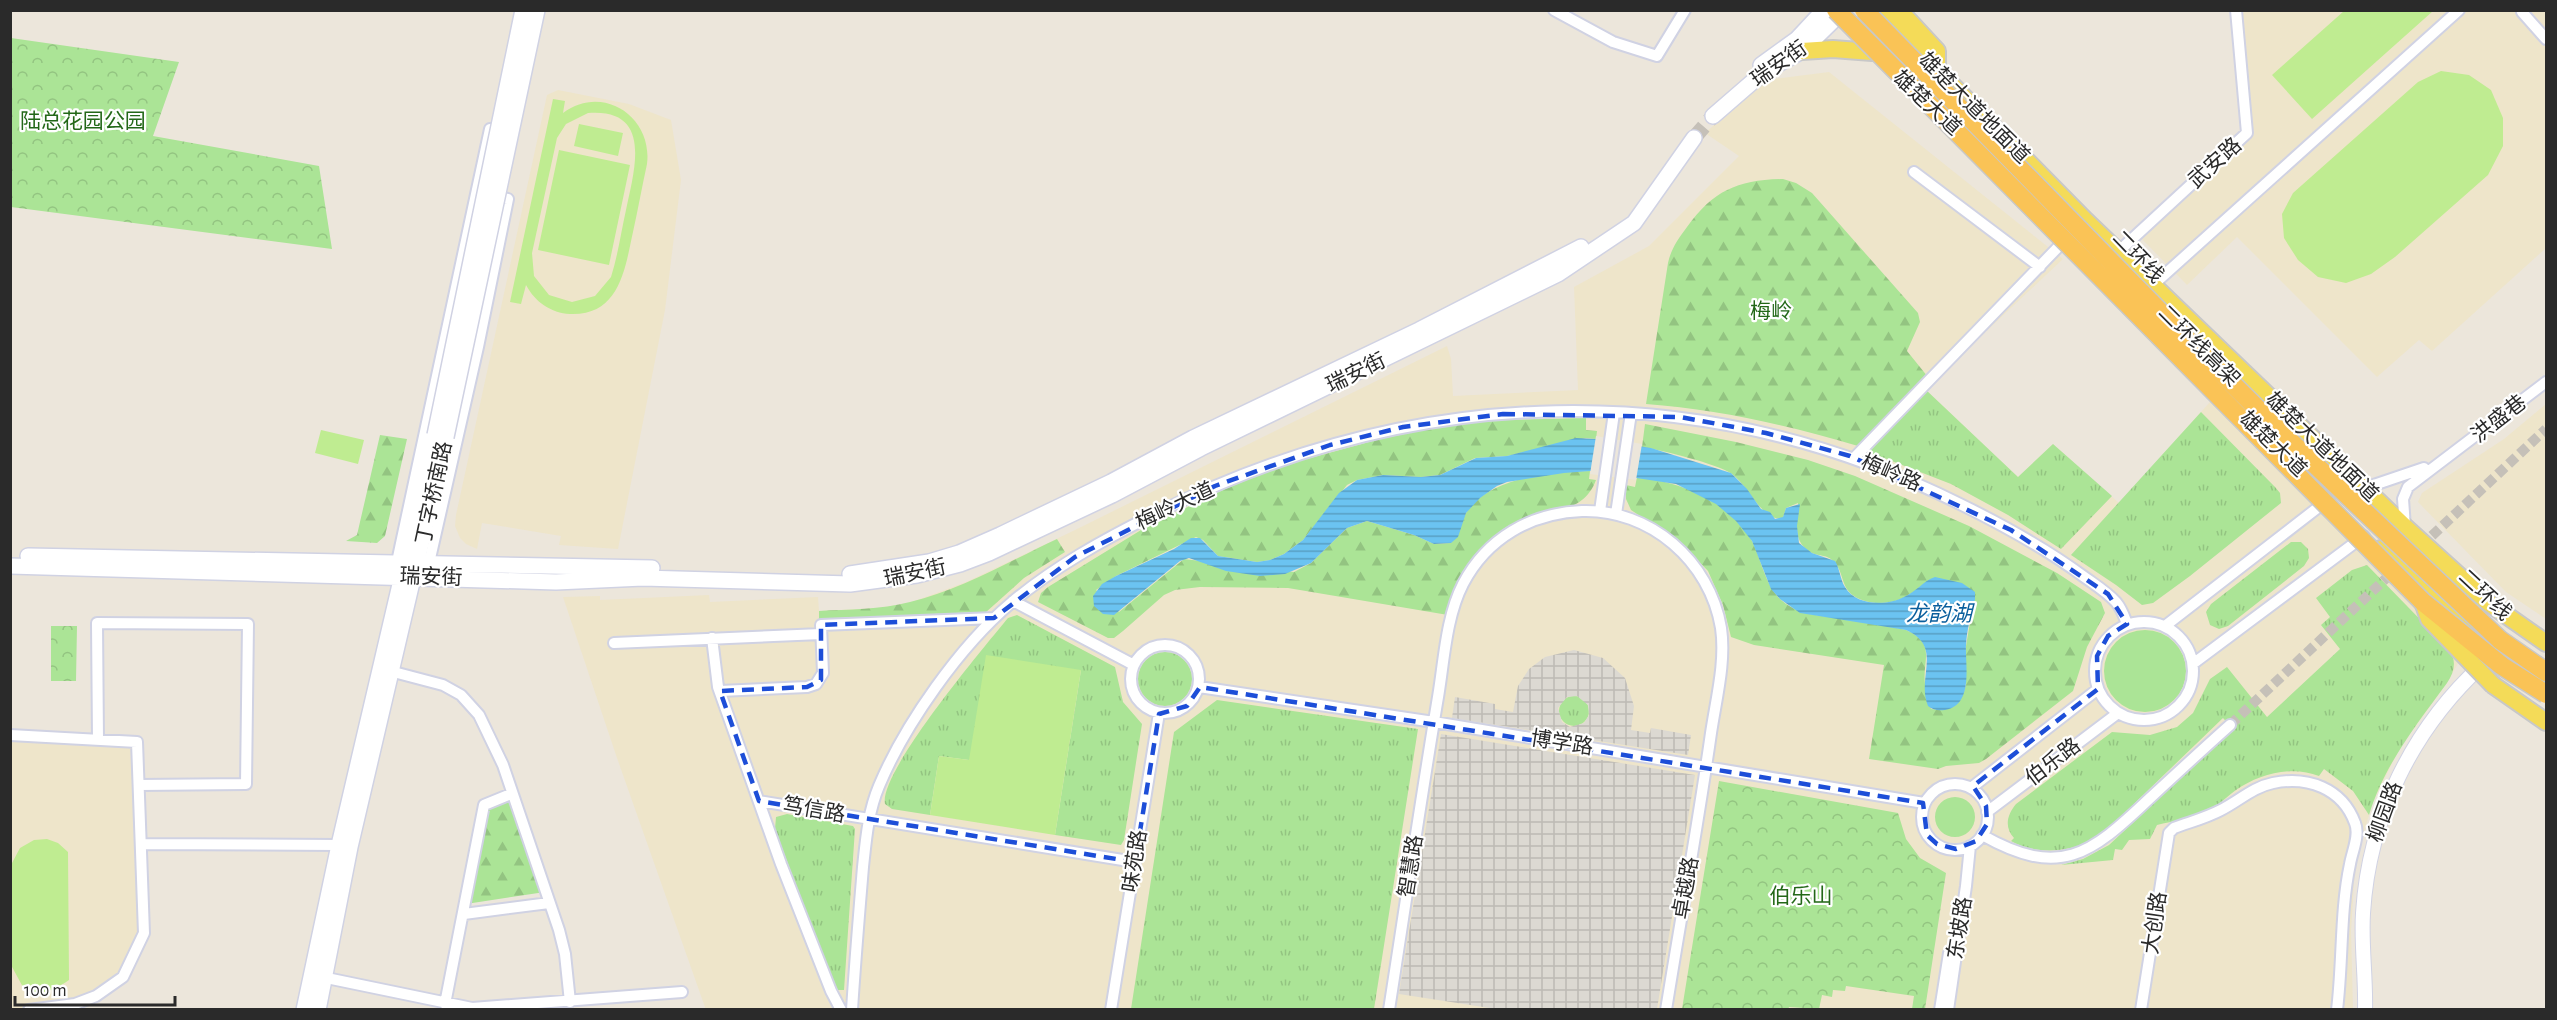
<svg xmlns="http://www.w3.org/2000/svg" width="2557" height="1020" font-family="'Alegreya Sans','Noto Sans SC',sans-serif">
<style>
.education{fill:#eee5ca}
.grass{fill:url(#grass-tufts)}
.forest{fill:url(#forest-firs)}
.park{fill:url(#park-crowns)}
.garden{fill:#abe496}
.pitch{fill:#bfec91;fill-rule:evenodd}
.plaza{fill:url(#plaza-grid);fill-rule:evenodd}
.water{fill:url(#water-rules)}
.pier{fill:#ece6db}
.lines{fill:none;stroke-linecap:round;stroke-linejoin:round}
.minor-tunnel{stroke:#c5c0b8;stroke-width:10;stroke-dasharray:10 5;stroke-linecap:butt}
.secondary-tunnel{stroke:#c5c0b8;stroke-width:15;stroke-dasharray:15 8;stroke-linecap:butt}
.minor-casing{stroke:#d0d2e3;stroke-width:14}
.tertiary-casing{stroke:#d0d2e3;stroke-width:16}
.secondary-casing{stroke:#d0d2e3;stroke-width:18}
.primary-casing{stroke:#c8c8c8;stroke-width:20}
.minor{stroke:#fff;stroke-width:10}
.tertiary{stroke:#fff;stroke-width:14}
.secondary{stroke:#fff;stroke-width:15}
.primary{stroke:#f4db58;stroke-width:16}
.secondary-bridge-casing{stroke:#d0d2e3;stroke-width:18;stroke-linecap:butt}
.primary-bridge-casing{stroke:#c8c8c8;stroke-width:20;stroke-linecap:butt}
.trunk-bridge-casing{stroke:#c8c8c8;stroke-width:21;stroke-linecap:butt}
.secondary-bridge{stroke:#fff;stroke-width:15}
.primary-bridge{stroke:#f4db58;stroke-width:16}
.trunk-bridge{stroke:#fac356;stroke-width:18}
.marked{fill:none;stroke:#1d4ed8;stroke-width:4.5;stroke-dasharray:12 8;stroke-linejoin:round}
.labels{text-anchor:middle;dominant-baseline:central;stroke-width:4.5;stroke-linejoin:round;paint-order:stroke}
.street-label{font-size:21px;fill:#2a2a2a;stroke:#fff}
.park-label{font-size:21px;fill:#236818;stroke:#fff}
.water-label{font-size:22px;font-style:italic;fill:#0a5f9d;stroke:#fff}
</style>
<defs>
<pattern id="grass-tufts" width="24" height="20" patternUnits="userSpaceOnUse" patternTransform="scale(1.5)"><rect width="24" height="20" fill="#abe496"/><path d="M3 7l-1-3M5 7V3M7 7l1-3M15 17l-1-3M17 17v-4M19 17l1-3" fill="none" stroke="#93c481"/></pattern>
<pattern id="forest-firs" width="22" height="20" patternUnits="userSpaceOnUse" patternTransform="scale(1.5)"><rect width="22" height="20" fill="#abe496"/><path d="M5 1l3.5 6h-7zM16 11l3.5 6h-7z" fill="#93c481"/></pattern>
<pattern id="park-crowns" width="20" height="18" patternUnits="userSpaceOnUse" patternTransform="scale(1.5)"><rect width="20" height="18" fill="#abe496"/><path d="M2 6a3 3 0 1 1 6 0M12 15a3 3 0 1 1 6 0" fill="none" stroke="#93c481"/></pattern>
<pattern id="plaza-grid" width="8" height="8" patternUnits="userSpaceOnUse" patternTransform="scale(1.5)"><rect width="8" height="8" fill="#dcd9d2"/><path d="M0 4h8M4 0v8" fill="none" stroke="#bdbab4"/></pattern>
<pattern id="water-rules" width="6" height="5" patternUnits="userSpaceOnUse" patternTransform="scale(1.5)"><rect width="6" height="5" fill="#6bc3f1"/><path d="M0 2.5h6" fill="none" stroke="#589fc3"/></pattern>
</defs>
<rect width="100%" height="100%" fill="#ece6db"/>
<path class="education" d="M2236,11H2546V248L2432,351L2419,340L2377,377L2237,237L2187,285L2137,234L2247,133Z
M1829,72L2063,259L1925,389L2018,477L2053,444L2119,503L2210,402L2283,464L2465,651L2447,683L2401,746L2373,802L2360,845L2354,883L2351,931L2353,1009L706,1010L617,758L563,597L600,596V600L709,595L710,602L818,597L819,611L878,608L909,603L966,582L1075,530L1447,346L1451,359L1453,396L1578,390L1574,287L1649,246L1739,156L1705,133L1766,80Z
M558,90L629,104L671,120L681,180L665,310L618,549L559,545L561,536L482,523L477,549L466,544L460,538L455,526L456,515L547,95Z
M2546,404V619L2506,592L2418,502L2422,493L2504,439Z
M10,735L137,742L144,933L123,977L75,1004L11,1009Z"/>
<path class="grass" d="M1925,389L2018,477L2053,444L2112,496L2061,549L2008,515L1951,484L1866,451Z
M2201,412L2275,487L2280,493L2281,503L2190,576L2153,603L2142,605L2116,585L2071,555Z
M2291,542H2301L2308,549L2309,558L2304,566L2228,626L2219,629L2210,625L2206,612L2211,604Z
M2367,565L2448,648C2457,660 2455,671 2447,683C2417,724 2384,765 2369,815L2353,791L2324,769L2319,776C2292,765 2259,774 2236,790C2225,798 2218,806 2206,812C2191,819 2173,821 2157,825L2150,839L2129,840L2122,850L2115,849L2113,860L2061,865L2083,859L2109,845L2233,729L2223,718L2112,825C2105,830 2098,837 2090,841C2067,853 2033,854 2011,841L2014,838C2004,827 2007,815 2016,804L2112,732L2150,735L2177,727L2193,713L2210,679L2227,667L2267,717L2340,649L2321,625L2330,617L2316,598L2352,570Z
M1017,615L1115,667L1123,702L1142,724L1124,840L1121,845L1055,835L1081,670L969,760L939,756L930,815L892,809L885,804C878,773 985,646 1008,618Z
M1138 679a27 27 0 1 1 54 0a27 27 0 1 1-54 0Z
M1559 711a15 15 0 1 1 30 0a15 15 0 1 1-30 0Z
M1217,700L1418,729L1374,1009H1131L1174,732Z
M787,814L853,826L855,829L844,990H835L775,829L776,817Z"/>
<path class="forest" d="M1783,179L1796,183L1812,193L1918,313L1920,322L1907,351L1928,377L1858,446C1789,426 1718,409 1646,404L1668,263C1671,249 1678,239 1687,227C1714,190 1738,180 1783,179Z
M1586,418V430L1597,431L1596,439L1586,438L1507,456L1475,458L1440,475L1421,477L1383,475L1357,480L1347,485L1303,540L1284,554L1270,560L1257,562L1218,556L1203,540L1196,537L1116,576L1096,590L1119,612L1184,559L1294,572L1311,563L1347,528L1367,521L1414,535L1434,544L1451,543C1457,531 1462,517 1471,506C1498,476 1552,472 1590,471L1589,479L1596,480C1581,521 1535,506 1502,530C1473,550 1461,583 1448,615L1288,588L1200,587L1175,590L1164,595L1123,631L1114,638H1108L1038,602L1041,593L1048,587L1146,527L1225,489L1281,466L1380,439L1444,426L1501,420Z
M1645,424L1736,442L1808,460L1855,476L1969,526L2057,573L2101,602L2105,613L2087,647L2073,691L1986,759L1979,763L1946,766L1938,769L1869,759L1884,665L1754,645L1731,637L1723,605L1708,571L1682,544L1631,510L1626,499V485L1635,487L1637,477C1679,482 1731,500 1752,541C1763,563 1765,589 1786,604C1804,616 1822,616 1843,618C1864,621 1885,626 1906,630C1937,644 1922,659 1925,684C1926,692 1929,701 1931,709L1942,710L1963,694L1966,685V646L1975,592C1956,591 1937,589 1919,590C1913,591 1908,596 1903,598C1888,605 1867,605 1854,596C1840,587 1844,570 1833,561C1828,555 1819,556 1812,553C1792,543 1797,522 1798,503L1786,508L1783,518C1763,523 1748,485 1732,474C1718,464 1661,450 1642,447Z
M380,435L407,439L385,536L377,543L346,541L357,535Z
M1057,539L1065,552L1024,578L985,613L819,620V611C849,609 880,610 910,602C961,590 1010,561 1057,539Z
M511,794L545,892L466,904L484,805Z"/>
<path class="park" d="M11,38L179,62L153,136L319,166L332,249L11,207Z
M51,626H77L76,681H51Z
M1719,781L1898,813L1906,839L1920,858L1946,873L1925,1009H1912L1914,996L1846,986L1845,991L1833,990L1832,997L1822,995L1819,1009L1789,1007L1788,1010L1682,1009Z"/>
<path class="garden" d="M2104 671a41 41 0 1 1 82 0a41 41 0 1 1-82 0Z
M1935 817a20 20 0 1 1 40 0a20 20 0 1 1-40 0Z"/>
<path class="pitch" d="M2344,11H2433L2312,119L2272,75Z
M2441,71L2469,75L2491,90L2503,118V146L2488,175L2395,257L2371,274L2346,283L2318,277L2298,260L2284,238L2282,214L2293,193L2418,82Z
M553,99L565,101L563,113C603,83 653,117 647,164C642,187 638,209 633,232C625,268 620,316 570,314C551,313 535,302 526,285L521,304L510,302ZM588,113C654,108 634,171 626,210C621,232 618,255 611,277L595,296L572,302L549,295L534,276L532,253L557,138L566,124Z
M579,124L623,133L618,156L574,146Z
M559,150L630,165L609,265L538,250Z
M321,430L364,440L358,464L315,453Z
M986,655L1081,670L1055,835L930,815L939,756L969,760Z
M47,839L58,843L68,852L69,980C53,991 42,996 24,989L11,965L12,863L20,848L34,840Z"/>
<path class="plaza" d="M1574,650L1603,658L1625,678L1634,706L1631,730L1650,733L1651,728L1691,735L1688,755L1452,718L1455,697L1495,704V709L1513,712L1518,686L1529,669L1545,657ZM1577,696L1588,705L1589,715L1584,723L1570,727L1562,722L1558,708L1567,697Z
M1441,734L1695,775L1657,1009H1496L1399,994Z"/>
<path class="water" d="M1576,438L1596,439L1651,448L1731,473L1747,489L1761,509L1770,512L1775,519L1783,517L1786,508L1800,504L1797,526L1799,543L1812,553L1835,561C1840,569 1840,579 1845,587C1856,606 1887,606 1904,597C1916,592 1923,581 1935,577L1962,583L1975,592V599C1971,615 1967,629 1966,645C1965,665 1974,705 1945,710C1938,711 1933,710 1928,706C1916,677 1944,647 1906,630L1800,613L1780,599L1771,589L1752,541L1736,521L1716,504L1676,484L1590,471L1564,473L1507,482L1497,486L1480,498L1466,513L1458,537L1451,543L1434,544L1414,535L1367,521L1347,528L1311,563L1285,574L1260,576L1226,571L1189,558L1180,561L1114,615L1103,614L1094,606L1093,596L1102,584L1116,576L1174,549L1191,538H1200L1218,556L1257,562L1270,560L1284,554L1303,540L1339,493L1357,480L1383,475L1421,477L1440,475L1476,458L1507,456Z"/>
<path class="pier" d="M1596,436L1642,444L1636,480L1590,474Z"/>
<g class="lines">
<path class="minor-tunnel" d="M2421,546L2546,429
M2230,725L2396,569"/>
<path class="secondary-tunnel" d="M1694,138L1713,116"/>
<defs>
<path id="minor" d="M1554,10L1613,42L1657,56L1685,10
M2522,12L2546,39
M1914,172L2040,267
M2118,252L2247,133L2236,10
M2153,285L2459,10
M1855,457L2065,240
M2365,488L2424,468
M1600,511L1614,413
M1616,514L1631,413
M2405,527L2403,499L2408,487L2546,382
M397,562L490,129
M429,563L478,347L508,199L490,196
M1013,601L1134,665
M2095 671a49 49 0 1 1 98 0a49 49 0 1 1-98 0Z
M2165,626L2329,499
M712,638L718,687L781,864L831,991L841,1010
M614,643L821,634
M1131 679a34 34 0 1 1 68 0a34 34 0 1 1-68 0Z
M2194,663L2364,536
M386,670L443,685L461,695L479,715L503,765L559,930L565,954L570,1002
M1199,687L1434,722L1924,803
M720,691L807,687L816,684L823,673L821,625L994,618
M10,735L137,742L144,933L123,977L96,996L75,1004L29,1010
M98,740L97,623L248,624L246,784L139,785
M1922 817a33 33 0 1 1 66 0a33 33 0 1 1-66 0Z
M1971,788L2098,689
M759,801L1135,862
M1987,812L2118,713
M1982,835C2060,879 2090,855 2149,799C2176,774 2203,749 2230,725
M141,844L339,845
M464,914L549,903
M317,976L472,1008L682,992
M445,1004L484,805L511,794
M852,1010C855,962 859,915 863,867C866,839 868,812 879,786C905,724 960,646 1011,603C1054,567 1103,540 1153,515C1413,384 1698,373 1960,504C2003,525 2045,548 2083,576C2094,584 2107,592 2116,602C2122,609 2124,616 2127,624
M1111,1010L1159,713
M1389,1010C1405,907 1420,805 1437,703C1444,665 1445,619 1463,584C1487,538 1531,513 1582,511C1650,509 1710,561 1721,628C1726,662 1716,699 1711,733C1698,825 1681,917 1666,1010
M1940,1010L1949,953
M1948,1010L1966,886L1970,846
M2141,1010L2169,833L2174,828C2190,822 2206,818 2221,810C2239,801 2253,787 2273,783C2308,776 2342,788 2355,823C2360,835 2352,852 2350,864C2340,911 2343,961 2337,1010"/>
<path id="tertiary" d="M2365,1010C2366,978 2361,945 2363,913C2369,817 2412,729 2483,664"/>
<path id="secondary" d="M1761,65L1797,39L1824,10
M1713,116L1765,71L1802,51L1844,10
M28,556L652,568
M10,566L556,582L643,578L850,584L917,575L960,564L989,553L1112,495L1201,448L1558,274L1634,223L1694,138
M850,574L929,562L959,553L1000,535L1111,482L1193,438L1419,330L1581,247
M304,1010L339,845L435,435
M318,1010L350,847L446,437"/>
<path id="primary" d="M1878,10L2085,220L2405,527L2489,603L2546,643
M1899,10L1937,51V71
M1802,51L1833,49L1872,52
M2381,549L2533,678
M2493,685L2546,722"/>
</defs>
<use href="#minor" class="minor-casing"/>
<use href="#tertiary" class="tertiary-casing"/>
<use href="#secondary" class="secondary-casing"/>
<use href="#primary" class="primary-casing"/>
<use href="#minor" class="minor"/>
<use href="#tertiary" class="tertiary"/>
<use href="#secondary" class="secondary"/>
<use href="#primary" class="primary"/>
<defs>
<path id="secondary-bridge" d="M435,435L523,10
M446,437L537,10"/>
<path id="primary-bridge" d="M2423,602L2429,619L2493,685"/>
<path id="trunk-bridge" d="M1836,10L2423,602L2502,666L2546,694
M1864,10L2177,329L2290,441L2500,640L2546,672"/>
</defs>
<use href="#secondary-bridge" class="secondary-bridge-casing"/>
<use href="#primary-bridge" class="primary-bridge-casing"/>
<use href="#trunk-bridge" class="trunk-bridge-casing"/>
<use href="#secondary-bridge" class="secondary-bridge"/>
<use href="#primary-bridge" class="primary-bridge"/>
<use href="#trunk-bridge" class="trunk-bridge"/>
</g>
<path class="marked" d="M1503,414L1680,417L1766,433L1850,456L2011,530L2108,594L2127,624L2108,636L2097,656L2098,689L1973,786L1986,806L1987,824L1976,841L1956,849L1937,844L1927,835L1923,803L1200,687L1187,706L1159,714L1135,862L759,801L720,691L807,687L821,680V625L994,618L1075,557L1215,486L1330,445L1403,427Z"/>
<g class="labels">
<g class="street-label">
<text transform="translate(1779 64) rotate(-35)">瑞安街</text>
<text transform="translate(1927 103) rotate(43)">雄楚大道</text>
<text transform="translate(1974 108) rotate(45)">雄楚大道地面道</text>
<text transform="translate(2215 163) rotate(-42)">武安路</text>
<text transform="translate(2138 257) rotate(46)">二环线</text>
<text transform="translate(2199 346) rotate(45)">二环线高架</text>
<text transform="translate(1356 373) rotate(-26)">瑞安街</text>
<text transform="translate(2499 419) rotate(-38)">洪盛巷</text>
<text transform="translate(2273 444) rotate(44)">雄楚大道</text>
<text transform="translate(2322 447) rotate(44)">雄楚大道地面道</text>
<text transform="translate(1891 473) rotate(23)">梅岭路</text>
<text transform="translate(434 493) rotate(-78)">丁字桥南路</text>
<text transform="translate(1175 506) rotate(-25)">梅岭大道</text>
<text transform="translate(915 573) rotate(-12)">瑞安街</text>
<text transform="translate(431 577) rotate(2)">瑞安街</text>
<text transform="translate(2485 595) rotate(43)">二环线</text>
<text transform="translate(1562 743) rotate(9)">博学路</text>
<text transform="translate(2053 762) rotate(-37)">伯乐路</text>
<text transform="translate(814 810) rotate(10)">笃信路</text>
<text transform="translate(2385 812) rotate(-70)">柳园路</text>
<text transform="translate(1135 861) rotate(-81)">味苑路</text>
<text transform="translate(1411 866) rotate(-81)">智慧路</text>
<text transform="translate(1686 888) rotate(-80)">卓越路</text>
<text transform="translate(2155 923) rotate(-82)">大创路</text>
<text transform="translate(1960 928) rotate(-81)">东坡路</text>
</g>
<g class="park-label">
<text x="83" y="121">陆总花园公园</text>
<text x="1771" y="311">梅岭</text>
<text x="1801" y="896">伯乐山</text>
</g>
<g class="water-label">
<text x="1939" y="614">龙韵湖</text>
</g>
</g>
<rect width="2557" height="1020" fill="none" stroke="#2a2a2a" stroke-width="24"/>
<path d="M15 996v9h160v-9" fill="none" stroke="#2a2a2a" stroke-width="3"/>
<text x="24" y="996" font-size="18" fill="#2a2a2a" stroke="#ffffff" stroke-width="4.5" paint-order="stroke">100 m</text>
</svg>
